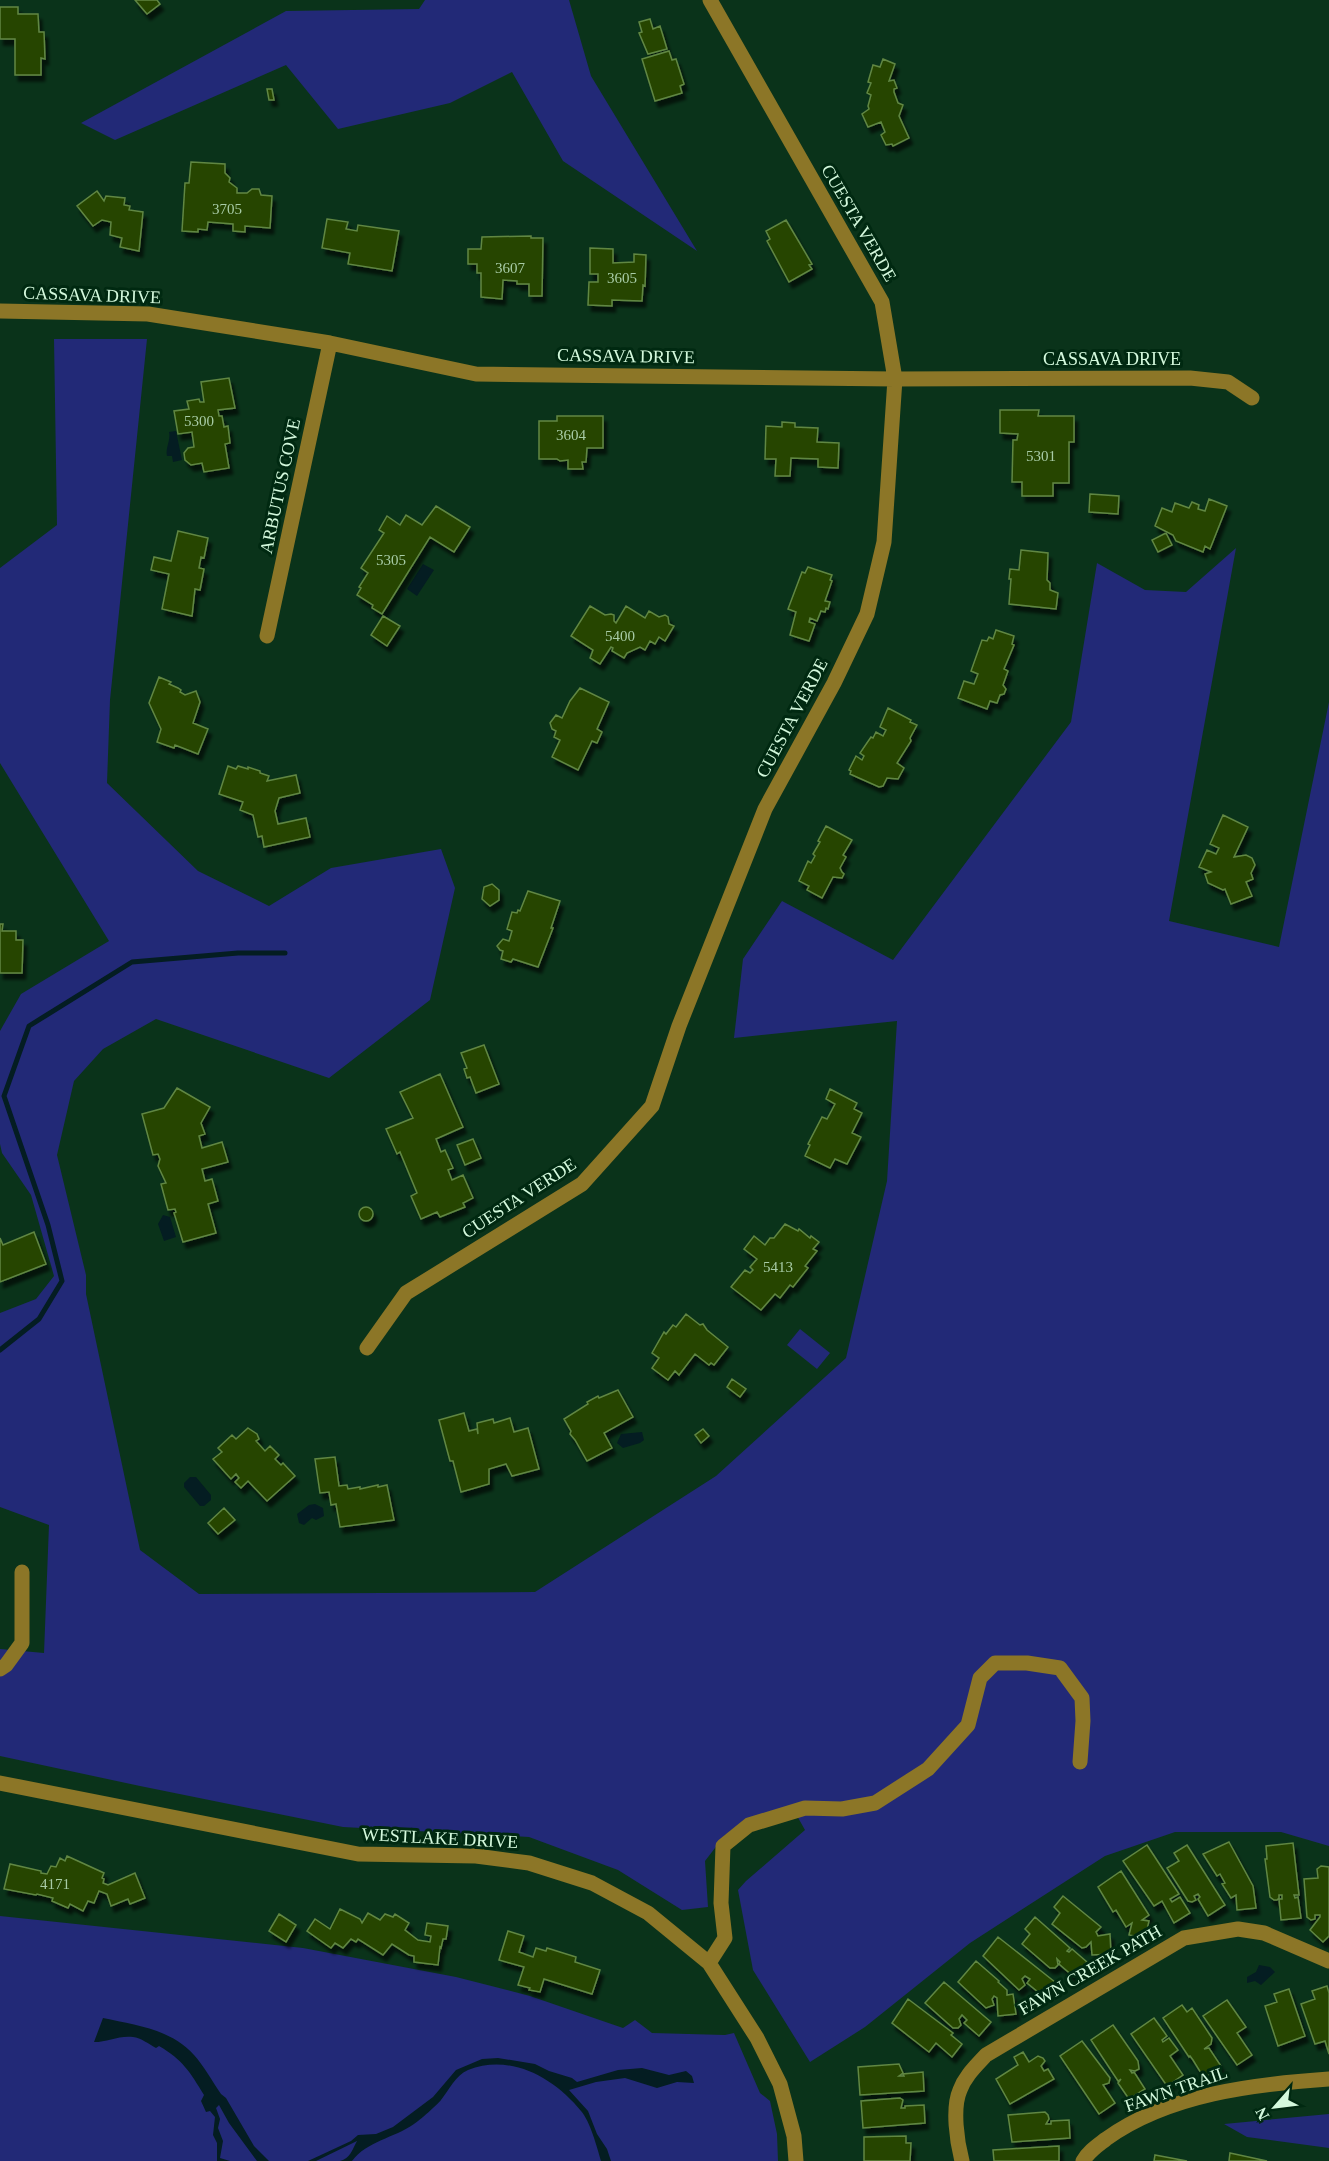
<svg xmlns="http://www.w3.org/2000/svg" width="1329" height="2161" font-family="'Times New Roman',serif">
<style>
.green{fill:#222977}
.water{fill:#041d22}
.lines{fill:none;stroke-linecap:round;stroke-linejoin:round}
.stream{stroke:#041d22;stroke-width:5}
.building{fill:#254400;stroke:#618743;stroke-width:1.5;filter:url(#shadow)}
.minor{stroke:#8c7627;stroke-width:15}
.labels{text-anchor:middle;dominant-baseline:central;stroke-width:6;stroke-linejoin:round;paint-order:stroke}
.number-label{font-size:15px;fill:#a8cca6}
.street-label{font-size:18px;fill:#d4f9dd;stroke:#002911}
</style>
<defs>
<filter id="shadow"><feDropShadow dx="3.5" dy="6" stdDeviation="1.5" flood-color="#0009"/></filter>
</defs>
<rect width="100%" height="100%" fill="#0a331a"/>
<path class="green" d="M425,0H569L591,76L697,251L563,161L512,72L450,103L338,129L286,65L115,140L81,123L286,11L419,9Z
M54,339H147L110,700L107,783L198,871L269,906L331,868L441,849L455,888L430,1000L329,1078L156,1019L103,1049L74,1081L57,1155L86,1275V1294L140,1550L199,1594L535,1592L716,1476L846,1358L887,1181L897,1021L734,1038L743,959L782,901L893,960L1071,722L1097,563L1145,590L1186,592L1236,548L1169,921L1279,947L1329,702V1846L1281,1832H1175L1105,1856L970,1943L865,2027L810,2062L753,1970L738,1890L746,1881L805,1830L792,1807L725,1835L705,1861L708,1907L682,1910L618,1870L529,1837L343,1827L140,1786L0,1756V1649L44,1653L49,1525L0,1507V1313L36,1299L54,1276L31,1195L2,1153L0,1144V1031L21,994L109,941L0,763V568L57,525Z
M800,1329L830,1353L817,1369L787,1345Z
M0,1916L303,1948L456,1977L530,1996L623,2028L635,2020L652,2033L725,2035L734,2033L760,2093L770,2101L777,2134L778,2161H0Z
M1329,2114V2148L1247,2137L1224,2124Z"/>
<path class="water" d="M176,431L182,460L173,462L172,456H167C165,448 171,441 169,432Z
M423,564L434,570L417,596L407,589Z
M163,1215L170,1217L176,1237L164,1241L158,1224Z
M642,1432L644,1440L640,1443L623,1448L617,1443L621,1434Z
M190,1477H196L211,1495V1500L204,1506H200L184,1487V1483Z
M315,1504L323,1508L324,1516L316,1520L312,1518L304,1525L299,1523L297,1514L309,1505Z
M1259,1965L1270,1967L1275,1972L1261,1985L1255,1981L1247,1983V1977L1256,1972Z
M103,2018C135,2025 171,2029 194,2055C204,2066 212,2081 221,2094L226,2098L254,2146L269,2161H257L229,2123L219,2105L216,2108L220,2119L218,2128L223,2141L220,2158L230,2161H217V2143L213,2135L215,2117L210,2111L206,2112L201,2101L204,2095C190,2072 183,2060 159,2046L156,2048C149,2044 141,2038 133,2037C120,2035 107,2042 94,2042Z
M498,2058L535,2064L549,2071L572,2078L577,2082L618,2070L642,2068L669,2075L686,2071L692,2076L694,2083L677,2082L657,2088L625,2078L596,2082L569,2090L588,2111L597,2134L607,2149L611,2161H601C597,2147 590,2121 581,2111C554,2078 511,2053 468,2070C455,2076 449,2090 441,2100C438,2104 419,2121 414,2124C394,2138 367,2141 352,2161H340C350,2159 353,2148 357,2141L316,2161H308L351,2141L358,2135L376,2134L393,2127L433,2097L456,2070L482,2059Z"/>
<g class="lines">
<path class="stream" d="M0,1350L39,1319L62,1281L48,1225L4,1096L29,1026L132,962L238,953H285"/>
</g>
<path class="building" d="M135,0H157L160,4L147,14Z
M0,7H18V14H38L39,32H44L45,59L41,58V75H15V39H0Z
M650,19L653,29L660,26L667,49L648,54L639,33L642,32L639,22Z
M669,51L672,60L676,59L684,84L680,86L682,93L655,101L642,59Z
M883,59L895,64L889,81L894,80L897,88L894,89V92L898,103L903,105L899,116L909,138L893,146L892,144L886,145L881,135L885,132L881,122L868,127L862,114L869,109L868,106L871,95L867,93L871,83L868,82L873,65L880,67Z
M267,89H272L274,100H269Z
M191,162L225,164V173L230,178L229,182L237,188V193H247L252,189H259L261,195L272,196L270,228L245,226V232L233,231V224L208,222L207,230L198,229V232L182,231L185,183H189Z
M97,191L104,201L106,196L125,198L124,205L130,206L129,210L143,212L139,251L120,247L122,238L110,235L111,222L102,220L93,226L77,206Z
M327,219L348,222L346,229L357,231L358,225L399,231L392,271L348,264L350,253L322,248Z
M786,220L812,264L809,265L812,269L789,282L767,241L770,239L766,231Z
M531,236V238H543L542,296H529V284H517V281L503,280L502,299L481,297V273H477V264H468V249H481L482,237Z
M590,248L613,249V263L634,262V254L646,255L645,286L643,285L642,301L612,300V306L588,305L589,282H598V274H590Z
M229,378L235,408L218,410L219,416H222L224,427L228,426L230,443L225,444L229,468L204,472L202,463L191,465L185,460L184,453L188,448L194,447L192,432L178,434L174,411L189,409L187,401L199,399L200,402H204L201,382Z
M1000,410H1039L1038,416H1074V442H1069V483H1053V496H1022V482H1012L1013,440H1017L1018,434L1000,433Z
M557,416H603V448H587L586,462H582L583,469H568V460L560,461L557,459H539V421H557Z
M782,422L795,423V427L818,428L817,442L839,443L838,468L818,467V459L791,458L790,476H775L776,459H765L766,426L782,427Z
M1090,494L1119,496L1118,514L1089,512Z
M1209,499L1227,506L1210,549L1205,546L1203,552L1176,541L1173,535L1155,526L1162,508L1172,512L1175,503L1189,508L1192,502L1199,505L1198,509L1205,511Z
M436,506L470,527L454,552L430,537L382,614L372,608L373,605L357,595L361,588L359,587L368,573L361,568L384,533L379,530L387,516L400,525L406,515L422,525Z
M178,531L208,538L204,558L201,557L199,568L204,569L200,590L195,589L192,616L162,609L169,574L151,570L154,557L171,561Z
M1166,533L1172,545L1158,552L1152,540Z
M1021,550L1048,553L1047,580L1050,583V590L1058,593L1056,609L1009,604L1011,579H1009L1010,569L1019,570Z
M808,567L832,575L830,580L832,581L825,601L830,602L828,609L826,608L825,612L821,611L817,621L810,618L809,622L815,624L809,641L790,635L796,612L788,609L802,572L805,573Z
M590,606L605,615L611,614L614,615V621L616,623L626,606L645,618L649,611L659,617L665,615L668,617L669,624L674,626L665,641L659,637L655,644L650,641L645,650L640,647L627,653L624,658L612,651L613,648L611,647L600,664L590,658L593,650L571,636Z
M383,616L400,626L387,646L371,635Z
M996,630L1014,636L1012,644L1014,645L1004,669L1008,671L1003,685L1006,689L1004,694L1000,695L997,703L990,701L987,709L958,698L964,681L974,684L978,674L971,671L982,640L987,641L989,637L993,639Z
M159,677L171,682L169,684L178,688L181,690L180,692L185,695L196,691L200,702L193,723L208,729L198,754L175,745L174,748L157,742L161,729L149,703Z
M580,688L609,702L597,729L602,732L597,743L592,741L578,770L552,757L560,740L554,737L556,731L552,729L550,723L556,715L562,718L570,701Z
M888,708L911,720L910,722L917,725L910,738L911,741L897,763L904,768L898,779L887,778L883,786L879,787L850,774L851,771L849,770L856,756L862,760L864,756L860,753L871,737L873,738L876,732L883,736L886,730L880,727Z
M228,766L236,769L238,766L248,769V767L260,771V773L269,776L267,781L296,775L300,793L279,798L275,811L278,824L306,818L310,837L264,847L262,836L258,837L253,815L240,810L243,802L219,794Z
M1223,815L1248,827L1234,857L1246,855L1252,858L1255,865L1251,873L1253,879L1246,882L1252,896L1231,904L1225,889L1223,890L1208,883L1205,874L1211,872L1199,867L1207,850L1216,854L1219,848L1210,844Z
M826,826L852,840L843,855L846,857L840,868L842,872L844,874L842,878L833,877L822,898L807,890L809,886L799,881L808,861L811,863L815,856L813,854L820,842L818,841Z
M492,884L499,890V900L490,906L482,899L484,887Z
M528,891L560,901L551,928H553L538,967L513,959L511,962L501,959L503,951L500,950L497,946L503,939L509,941L512,931L507,929L512,912L517,913L518,910L520,911Z
M0,924H3L2,931H16V940H23L22,973H0Z
M484,1045L499,1084L476,1093L470,1077L467,1078L464,1069L467,1068L461,1053Z
M440,1074L463,1127L436,1139L441,1152L445,1150L453,1168L448,1170L452,1180L463,1175L473,1198L463,1203L465,1207L440,1217L437,1212L421,1219L411,1196L417,1193L400,1152L397,1154L386,1129L413,1118L400,1092Z
M177,1088L210,1107L201,1123L205,1134L199,1136L202,1148L222,1142L228,1162L202,1169L205,1181L212,1179L218,1201L208,1204L216,1233L183,1242L174,1213L176,1212L175,1209L168,1210L161,1184L166,1183L158,1166L160,1159L158,1154L153,1155L142,1114L164,1108Z
M830,1089L857,1103L854,1109L862,1113L852,1133L861,1137L847,1164L835,1159L830,1168L805,1156L810,1145L808,1144L822,1117L827,1119L835,1104L826,1099Z
M473,1139L481,1158L465,1165L457,1145Z
M359 1214a7 7 0 1 1 14 0a7 7 0 1 1-14 0Z
M785,1224L798,1231L799,1229L810,1238L811,1236L819,1242L813,1249L817,1251L805,1266L808,1268L793,1287L790,1285L780,1298L775,1294L761,1310L731,1287L745,1270L750,1273L753,1270L750,1267L757,1259L744,1249L754,1236L765,1245L770,1238H774Z
M34,1232L46,1264L0,1282V1238L3,1245Z
M686,1314L700,1325L703,1324L707,1330L728,1347L714,1365L711,1363L709,1365L695,1354L679,1375L675,1371L668,1380L652,1368L659,1358L652,1353L664,1332L666,1334L673,1325L676,1327Z
M732,1379L746,1389L740,1397L727,1387Z
M618,1390L633,1417L604,1433L612,1448L587,1461L575,1440L570,1434L571,1431L564,1419L588,1404L587,1402L598,1396L599,1398Z
M464,1413L469,1431L477,1429L478,1434L477,1423L493,1419L494,1423L510,1418L514,1432L528,1428L539,1469L512,1476L506,1464L489,1469V1484L461,1492L453,1461H450L439,1420Z
M248,1428L257,1434L259,1439L256,1441L265,1451L270,1446L279,1455L275,1459L281,1465L283,1463L295,1476L267,1501L248,1481L241,1488L235,1482L239,1478L236,1474L231,1479L213,1459L222,1452L218,1448L232,1435L236,1439Z
M703,1429L709,1436L701,1443L695,1435Z
M335,1457L339,1486L347,1485L348,1489L360,1487V1489L378,1485V1487L387,1485L394,1520L340,1527L336,1504L331,1505L329,1492L320,1493L315,1459Z
M224,1508L235,1520L218,1534L208,1523Z
M1229,1842L1253,1886L1256,1908L1237,1910L1236,1895L1231,1898L1222,1884L1225,1883L1220,1874L1217,1876L1203,1854Z
M1293,1843L1299,1895H1294L1295,1898L1298,1897L1301,1918L1281,1920L1279,1899H1282V1895H1279V1898L1277,1900H1274L1270,1897L1265,1859H1267L1266,1846Z
M1147,1845L1179,1894L1170,1899L1172,1902L1180,1897L1190,1913L1174,1923L1162,1901L1154,1906L1123,1861Z
M1187,1845L1225,1905L1208,1916L1198,1899L1200,1897L1198,1894L1194,1896L1196,1900L1192,1902L1188,1901L1167,1868L1179,1861L1174,1853Z
M67,1856L104,1873L102,1878L104,1879L103,1883L108,1885L135,1873L145,1898L130,1904L128,1899L111,1906L107,1894L99,1891L94,1903L88,1901L83,1911L70,1904L68,1908L52,1901L53,1898L37,1894L36,1895L4,1889L10,1864L41,1871V1873L47,1874L51,1866L56,1867L60,1858L65,1861Z
M1321,1866L1329,1867V1936L1323,1942L1310,1930L1320,1917V1915H1315V1919L1311,1920L1307,1917L1304,1879L1318,1878L1317,1869Z
M1121,1871L1149,1915L1142,1920L1149,1921L1145,1938L1129,1935L1132,1923L1126,1927L1116,1910L1113,1912L1098,1887Z
M1063,1896L1101,1927L1096,1932L1098,1936L1110,1934L1111,1954L1092,1955L1091,1942L1086,1947L1082,1948L1052,1924L1060,1913L1054,1907Z
M340,1909L360,1919L362,1923L368,1913L380,1920L385,1914L393,1917L395,1914L409,1923L405,1930L418,1940L430,1942L431,1936L425,1935L427,1923L448,1926L446,1939H443L441,1948L440,1947L438,1965L414,1962V1956L409,1955L392,1944L383,1955L358,1939L356,1942L351,1939L343,1948L335,1943L331,1948L307,1931L315,1919L330,1929Z
M279,1914L296,1925L286,1942L269,1931Z
M1035,1917L1070,1948L1067,1951L1069,1952L1072,1949L1087,1962L1074,1977L1059,1964L1060,1962L1057,1959L1058,1965L1055,1968H1050L1022,1944L1030,1934L1025,1929Z
M508,1931L524,1936L519,1952L533,1957L536,1948L546,1951L547,1948L576,1957L575,1962L600,1970L592,1994L544,1979L540,1992L529,1990L530,1988L518,1985L524,1967L499,1960Z
M998,1937L1055,1982L1043,1996L1027,1983L1030,1979L1025,1976L1022,1979L1025,1985L1019,1990L983,1956Z
M976,1961L999,1981L998,1982L1007,1990V1995L1013,1994L1016,2014L998,2016L997,1998L994,1996L992,1999L994,2005L986,2008L958,1982Z
M944,1982L991,2022L979,2036L964,2023L967,2020L962,2015L959,2019L961,2025L958,2028H953L925,2003Z
M1327,1986L1329,1993V2054L1325,2041L1315,2044L1301,2004L1315,1999L1312,1991Z
M1289,1989L1305,2036L1278,2046L1265,2006L1277,2002L1274,1994Z
M908,1999L953,2033L951,2035L962,2044L952,2057L936,2043L929,2052L892,2023Z
M1227,2000L1246,2027L1237,2033L1252,2055L1237,2065L1203,2016Z
M1182,2005L1187,2012L1192,2008L1212,2038L1211,2044L1204,2049L1209,2048L1221,2066L1204,2078L1193,2060L1190,2056L1189,2057L1163,2018Z
M1154,2018L1167,2036L1162,2040L1163,2042L1169,2038L1178,2050L1170,2056L1183,2075L1167,2086L1131,2034Z
M1113,2025L1138,2061L1139,2069L1135,2071L1130,2070L1132,2073L1134,2072L1145,2089L1129,2099L1118,2083L1121,2079L1118,2081L1091,2040Z
M1082,2041L1110,2078L1109,2083L1103,2085L1115,2103L1099,2114L1060,2056Z
M1023,2052L1029,2062L1038,2056L1043,2058L1045,2061L1041,2066L1044,2071L1048,2069L1054,2079L1010,2104L996,2079L1018,2065L1014,2057Z
M899,2064L903,2073L899,2076H904L903,2074L923,2072L924,2091L860,2095L858,2067Z
M900,2098L903,2100L901,2108H905V2106L924,2105L925,2123L863,2128L861,2101Z
M1045,2112L1048,2115L1049,2119L1046,2124H1051V2121L1069,2120L1070,2138L1012,2142L1008,2115Z
M906,2136V2143H911L910,2161H864V2137Z
M1059,2146V2161H994L993,2150Z
M1230,2153L1267,2161H1229Z
M1155,2155L1187,2161H1154Z"/>
<g class="lines">
<path class="minor" d="M0,311L148,314L330,343L476,374L895,379L1190,378L1228,382L1252,398
M267,636L330,343
M367,1348L406,1293L582,1184L652,1106L679,1026L765,809L834,683L867,614L884,542L895,379L882,302L710,0
M0,1669L6,1665L22,1643V1572
M0,1783L358,1854L476,1856L529,1863L592,1883L648,1913L709,1963L757,2038L780,2084L794,2136L796,2161
M709,1963L725,1938L721,1903L723,1846L749,1825L805,1808L842,1809L875,1803L928,1769L968,1725L980,1678L995,1663H1027L1060,1668L1082,1698L1083,1721L1080,1762
M962,2161C957,2142 952,2108 960,2090C965,2076 976,2066 986,2055L1184,1938L1238,1929L1264,1933L1329,1961
M1083,2161C1089,2151 1097,2146 1106,2139C1168,2094 1255,2084 1329,2079"/>
</g>
<g class="labels">
<g class="number-label">
<text x="227" y="209">3705</text>
<text x="510" y="268">3607</text>
<text x="622" y="278">3605</text>
<text x="199" y="421">5300</text>
<text x="571" y="435">3604</text>
<text x="1041" y="456">5301</text>
<text x="391" y="560">5305</text>
<text x="620" y="636">5400</text>
<text x="778" y="1267">5413</text>
<text x="55" y="1884">4171</text>
</g>
<g class="street-label">
<text transform="translate(859 223) rotate(60)">CUESTA VERDE</text>
<text transform="translate(92 295) rotate(2)">CASSAVA DRIVE</text>
<text transform="translate(626 356) rotate(1)">CASSAVA DRIVE</text>
<text x="1112" y="359">CASSAVA DRIVE</text>
<text transform="translate(280 486) rotate(-78)">ARBUTUS COVE</text>
<text transform="translate(792 718) rotate(-62)">CUESTA VERDE</text>
<text transform="translate(519 1198) rotate(-33)">CUESTA VERDE</text>
<text transform="translate(440 1838) rotate(3)">WESTLAKE DRIVE</text>
<text transform="translate(1090 1970) rotate(-30)">FAWN CREEK PATH</text>
<text transform="translate(1176 2089) rotate(-19)">FAWN TRAIL</text>
</g>
</g>
<g transform="translate(1275 2107) rotate(242)" stroke="#002911" stroke-width="4.5" paint-order="stroke">
<path d="M0-4.5L10 22L0 15L-10 22Z" fill="#d4f9dd"/>
<text y="-9" font-size="16" font-weight="bold" text-anchor="middle" fill="#d4f9dd">N</text>
</g>
</svg>
